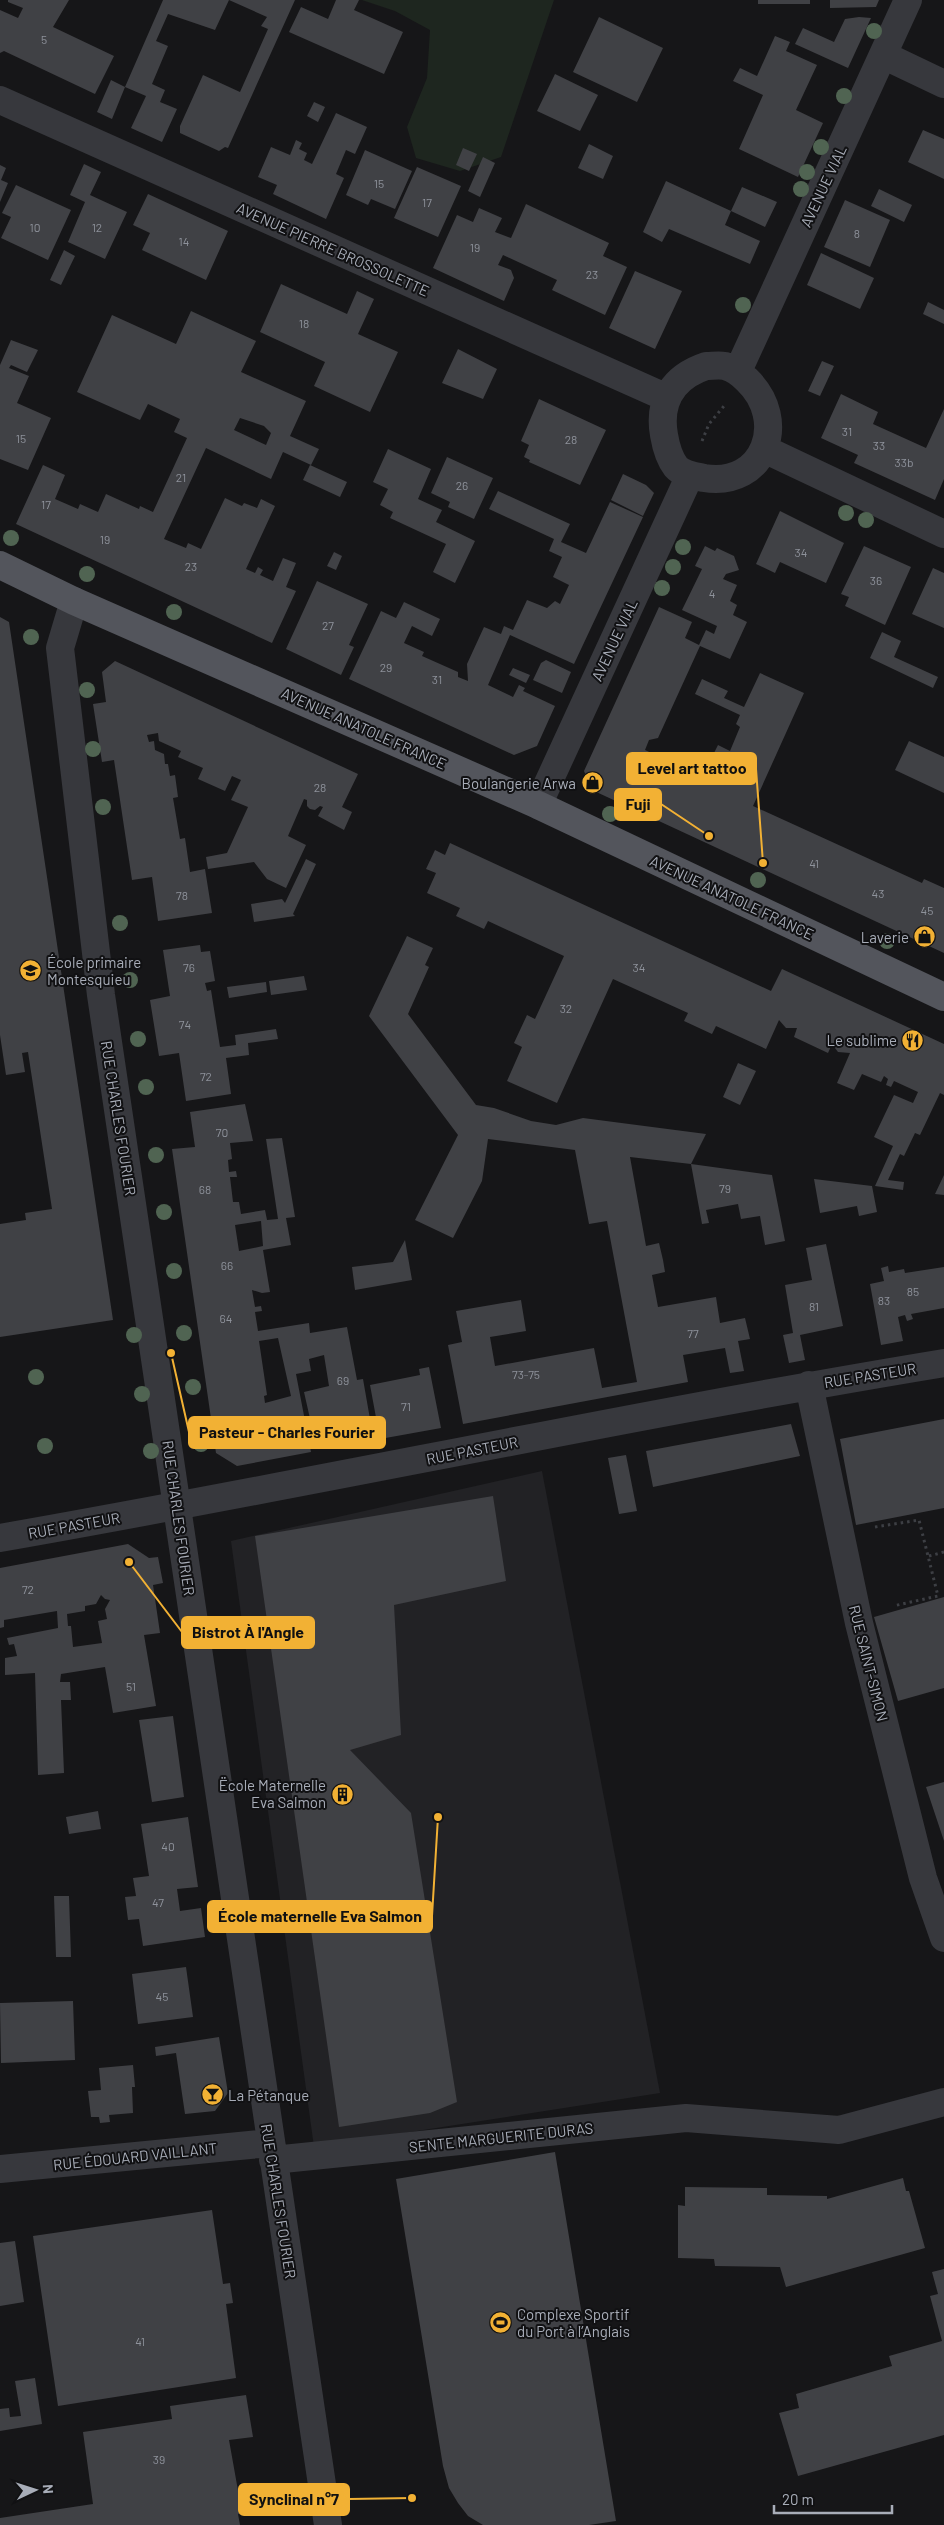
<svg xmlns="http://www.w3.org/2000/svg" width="944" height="2525" font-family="Barlow,sans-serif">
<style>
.built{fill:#222225}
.green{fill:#1e261f}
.building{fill:#404145;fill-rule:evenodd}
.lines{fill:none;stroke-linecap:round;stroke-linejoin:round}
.path{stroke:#3d3f44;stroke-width:3;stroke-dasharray:2.5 4;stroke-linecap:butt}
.minor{stroke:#37383d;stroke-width:28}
.major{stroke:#53555c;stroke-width:28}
.tree{fill:#506452}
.labels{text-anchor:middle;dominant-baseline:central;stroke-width:4;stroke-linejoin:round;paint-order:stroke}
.number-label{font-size:12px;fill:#8e929b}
.street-label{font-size:15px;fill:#a8adb8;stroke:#111113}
.poi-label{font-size:15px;fill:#a8adb8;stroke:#111113;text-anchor:end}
.leader{fill:none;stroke:#f2b134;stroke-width:2}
.callout-dot{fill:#f2b134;stroke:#111113;stroke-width:2}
.callout{fill:#f2b134;stroke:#f2b134;stroke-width:2}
.callout-label{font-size:16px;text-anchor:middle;font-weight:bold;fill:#111}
</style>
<rect width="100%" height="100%" fill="#161618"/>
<path class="built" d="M542,1471L660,2093L314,2147L231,1541Z"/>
<path class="green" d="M362,0H554L501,157L460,171L416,158L407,127L427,78L430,30L395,11Z"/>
<path class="building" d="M8,0H69L53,27L114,56L95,94L4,51L0,53V10L18,18L23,8L8,2Z
M163,0H295L228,148L225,147L219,151L180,133V126L203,75L240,92L268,29L261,26L267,17L229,0L215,30L168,14L156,41L168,46L152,84L165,90L160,102L177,109L162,142L131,128L146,96L125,87Z
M336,0H359L354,10L403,32L384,74L289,32L301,7L328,19Z
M758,0H810V4H758Z
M830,0H879L876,7L830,8Z
M599,17L663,48L637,102L573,72Z
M859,17L871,18L848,68L795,44L803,28L834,42L845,19Z
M775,36L790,42L786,51L817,65L796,110L823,123L798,177L739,149L763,95L733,81L740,68L757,76Z
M555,74L598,95L580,131L537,111Z
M111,80L125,87L112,119L97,112Z
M314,102L325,107L318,122L307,116Z
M336,113L367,127L355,154L346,150L336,174L344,178L326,219L273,194L277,185L258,177L271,147L290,155L296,140L302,143L299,149L307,153L304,160L312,164Z
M923,130L944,139V179L908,162Z
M589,144L613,156L603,179L578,168Z
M463,148L477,154L469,171L456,165Z
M365,150L412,171L395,209L371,199L368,205L346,195Z
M483,157L495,163L480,197L468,191Z
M84,164L101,172L90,195L127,212L105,259L68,242L85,202L70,195Z
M0,165L6,168L1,180L8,183L0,202Z
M417,167L461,186L438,237L394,218Z
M666,181L731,211L725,225L760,241L750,264L669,229L662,242L643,232Z
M16,185L71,210L48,260L1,238L11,217L2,213Z
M742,187L777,202L765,227L731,211Z
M879,189L912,205L904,222L871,206Z
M148,194L228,231L206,280L142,250L150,233L133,225Z
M845,200L890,220L870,267L824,247Z
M526,204L609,243L603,256L627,267L605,315L552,290L557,280L503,255L498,265L511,270L514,278L504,301L433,268L457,215L473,222L479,208L502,218L495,232L511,238Z
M64,250L75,256L61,285L50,280Z
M821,253L874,278L860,309L807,285Z
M635,271L682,291L655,349L609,328Z
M281,284L347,314L357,291L374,299L358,334L398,352L370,412L314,386L325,362L260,332Z
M928,302L944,310V324L923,314Z
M191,311L256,341L241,372L306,401L290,436L319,449L311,465L283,452L271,479L206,448L164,539L186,548L188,543L201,549L225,498L242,506L244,503L257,508L261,499L275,506L246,569L255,573L258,567L263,570L260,575L273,581L283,558L296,563L286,587L296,591L272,643L16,524L43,465L65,475L55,499L78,509L80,504L98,512L106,494L139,509L140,506L153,512L187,438L174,432L180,419L148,404L140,420L77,392L112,315L176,344ZM240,418L264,426L271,433L266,445L234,430Z
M11,340L38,350L27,372L11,365L9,368L29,376L17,403L51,418L28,470L0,459V365Z
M458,349L497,369L483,399L442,383Z
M822,361L834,366L820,396L808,391Z
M841,394L878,412L873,424L926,448L944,409V479L935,500L854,463L858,455L821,438Z
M539,399L606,430L580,485L529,462L530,460L524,457L529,445L521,441Z
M388,449L431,469L418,499L442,510L436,522L475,541L455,583L433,572L446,544L390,518L393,512L380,505L388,489L373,482Z
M447,457L493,478L474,519L448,507L450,502L431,493Z
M310,465L347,482L340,497L303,480Z
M623,474L646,485L654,493L643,516L611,500Z
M498,491L570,524L561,542L586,553L610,502L643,517L574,664L510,635L488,685L513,697L519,685L525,688L523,691L555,706L537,746L514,755L349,679L381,611L396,618L404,602L440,619L432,636L412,626L404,643L424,652L422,656L458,672V677L468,681L467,664L484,627L501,634L504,626L513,630L527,600L547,608L555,601L560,604L569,585L553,577L562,557L549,551L554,539L489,509Z
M780,511L844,543L826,583L780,562L775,573L756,564Z
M705,546L715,551L717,548L734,556L739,570L726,574L723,579L737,585L730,601L737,605L733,615L747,622L730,659L700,646L658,738L649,740L645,750L702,777L718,745L730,751L740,727L736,724L740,715L695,694L702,679L728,691L724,698L744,707L760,673L804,693L753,806L922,883L924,879L944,888V953L592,790L584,771L659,607L692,622L685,638L699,645L706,630L714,634L717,626L682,610L702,569L695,566Z
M864,546L911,567L885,625L845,606L849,597L841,594Z
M334,552L342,556L336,570L327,566Z
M933,568L944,573V628L912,614Z
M317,581L368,604L349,645L354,647L341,675L286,649Z
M0,617L9,622L113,1320L0,1337V1224L26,1220L25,1213L52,1209L28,1052L22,1053L25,1072L6,1075L0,1035Z
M882,632L901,641L894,657L938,677L933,688L870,658Z
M546,660L571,672L562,693L533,680L541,663Z
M115,661L358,774L342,807L352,812L344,830L318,816L323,807L320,806L315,810L310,809L307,806V800L304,799L288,836L306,845L286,888L267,879L254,862L208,869L206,857L227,853L248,807L231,800L241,780L232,776L225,791L198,779L203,768L178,757L181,751L159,741L158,733L147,735L149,742L154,741L155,750L164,754L165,764H168L170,776L175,775L178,797L173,798L180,839L185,838L190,872L205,869L212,913L158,921L152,877L132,880L114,760L102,762L93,704L106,702L102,672Z
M513,668L530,675L526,683L509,675Z
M909,741L944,757V793L895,770Z
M450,843L771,991L782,969L944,1044V1095L940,1093L920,1135L915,1133L904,1156L900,1154L888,1180L904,1182L903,1190L875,1186L893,1146L874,1137L894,1095L913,1103L918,1092L894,1081L891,1087L886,1085L888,1079L884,1076L881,1082L862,1074L854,1090L837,1083L850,1053L838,1052L832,1044L828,1053L794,1037L797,1028H786L779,1020L766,1049L716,1026L712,1034L684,1021L688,1013L613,979L557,1103L507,1081L522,1047L514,1043L527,1015L535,1019L564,956L488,921L484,929L456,916L460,908L427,893L436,873L426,869L435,850L445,855Z
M306,859L316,864L293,914L295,916L254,922L251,904L282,899L285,903Z
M407,936L433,948L425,965L429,967L408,1014L476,1105L494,1108L531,1121L556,1125L583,1118L706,1134L691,1164L630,1157L646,1246L659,1243L663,1260L665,1272L652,1275L658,1307L716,1297L720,1323L745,1318L750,1339L738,1341L744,1371L730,1373L725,1348L683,1355L688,1382L463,1424L448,1345L462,1342L456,1311L521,1300L526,1331L490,1337L495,1366L594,1348L602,1388L637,1382L607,1221L589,1224L575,1150L488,1139L482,1181L453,1238L415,1220L458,1135L369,1016Z
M200,945L201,952L210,951L215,981L205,983L207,991L211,990L220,1047L236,1045L235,1035L276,1029L278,1039L248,1043L249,1055L226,1058L231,1094L186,1101L179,1053L159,1056L150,1000L170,996L163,950Z
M304,976L307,990L271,995L269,981Z
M266,982L267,992L229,998L227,987Z
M738,1063L756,1071L740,1105L723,1097Z
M245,1104L253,1141L230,1143L232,1159L228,1160L229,1172L236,1171L237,1177H230L233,1202H239L241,1214L265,1210L267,1220L278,1219L266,1139L282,1138L295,1217L286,1218L291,1245L263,1250L270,1292L262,1293L252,1290L255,1307L261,1306L262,1311L255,1312L258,1331L309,1323L310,1333L347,1327L357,1380L363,1379L370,1419L313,1432L304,1392L329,1386L324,1355L309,1359L311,1371L296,1374L311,1452L237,1466L216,1453L172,1149L195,1147L190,1112ZM261,1221L263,1246L239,1251L235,1225ZM278,1338L291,1396L265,1403L264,1396L267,1395L259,1341Z
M691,1164L772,1175L785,1241L765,1245L760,1216L741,1219L738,1204L706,1210L709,1223L702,1224Z
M944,1175V1195L935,1194Z
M814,1179L872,1186L877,1212L859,1216L857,1206L820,1213Z
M405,1240L412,1280L355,1290L352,1267L393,1262Z
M826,1244L843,1326L800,1335L805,1360L789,1363L783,1335L793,1333L785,1285L812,1280L806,1248Z
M888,1266L889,1272L904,1269L905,1273L944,1267V1308L911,1314L913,1319L907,1321L905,1315L898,1317L903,1341L881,1345L870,1284L884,1281L881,1268Z
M429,1367L441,1428L380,1439L370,1385L420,1375L419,1369Z
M944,1419V1508L856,1525L840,1439Z
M791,1424L800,1456L653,1487L646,1451Z
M626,1455L637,1511L619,1514L608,1458Z
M493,1496L506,1581L394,1605L401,1735L350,1750L411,1813L457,2102L430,2113L339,2127L255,1536Z
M128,1544L149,1558L158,1557L163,1583L153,1585L160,1633L144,1635L156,1706L113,1713L105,1667L61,1674L60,1682H70L71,1700H61L64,1773L38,1775L35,1673L5,1675V1658L17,1656L14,1644L9,1645L7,1638L58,1628L57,1611L4,1620V1627L0,1628V1568ZM101,1595L105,1599L110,1600L105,1609L107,1619L98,1621L102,1643L73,1647L71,1626H68L67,1614L85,1611V1606L96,1604Z
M944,1597V1688L898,1701L874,1617Z
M173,1716L184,1797L152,1802L139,1720Z
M944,1782V1841L926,1787Z
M98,1811L101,1829L69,1834L66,1817Z
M188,1817L198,1887L177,1889L180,1911L201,1908L205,1937L143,1946L139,1919L128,1920L125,1897L136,1896L133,1878L149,1876L141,1824Z
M54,1896H69L71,1957H56Z
M186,1967L193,2017L138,2024L132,1974Z
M73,2001L75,2060L1,2063L0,2003Z
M219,2037L228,2093L215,2111L185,2114L176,2053L156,2056L155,2047Z
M133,2065L135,2087H132L133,2113L109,2115L110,2122L100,2123L99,2117H91L88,2091L101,2090L99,2068Z
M555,2152L616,2521L589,2525H483L468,2516L458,2503L449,2488L443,2466L396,2179Z
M903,2178L906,2191H909L925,2248L786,2287L780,2267L715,2266L714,2259L678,2258V2205L685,2206V2187L767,2188V2195L827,2196V2199Z
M212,2210L223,2284L230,2283L233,2303L226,2304L236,2378L58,2406L33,2236Z
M15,2241L24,2302L0,2306V2243Z
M944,2269V2435L798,2476L779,2413L799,2408L796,2394L892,2366L889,2356L942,2341L930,2296L938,2294L932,2272Z
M35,2378L42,2424L0,2431V2409L9,2408L10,2417L21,2416L15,2381Z
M246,2395L253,2437L229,2440L242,2513L238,2514L240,2525H0V2518L93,2504L83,2432L172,2419L170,2406Z"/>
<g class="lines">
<path class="path" d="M702,441L709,424L724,406
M875,1527L919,1520L938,1596L893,1606
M929,1556L944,1552"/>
<path class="minor" d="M883,55L944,84
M0,100L665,397
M706,366C712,366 719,365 725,366C734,368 741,374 747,380C789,420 765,488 704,478C695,476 682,474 676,467C669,458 666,447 664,435C658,401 673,377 706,366Z
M738,371L908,0
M764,449L944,534
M74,601L60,648L101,995L328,2525
M538,805L690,475
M809,1385L859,1623L923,1878L944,1938
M0,1538C315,1483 628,1415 944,1363
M273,2160L686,2118L839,2130L944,2102
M0,2169L270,2143"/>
<path class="major" d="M0,565L74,601L538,805L944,997"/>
</g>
<g class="tree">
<circle cx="874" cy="31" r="8"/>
<circle cx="844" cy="96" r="8"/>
<circle cx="821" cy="147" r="8"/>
<circle cx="807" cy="172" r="8"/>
<circle cx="801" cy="189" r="8"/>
<circle cx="743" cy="305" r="8"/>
<circle cx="846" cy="513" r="8"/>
<circle cx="866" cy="520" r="8"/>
<circle cx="11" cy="538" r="8"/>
<circle cx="683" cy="547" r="8"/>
<circle cx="673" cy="567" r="8"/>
<circle cx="87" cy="574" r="8"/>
<circle cx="662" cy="588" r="8"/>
<circle cx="174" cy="612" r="8"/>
<circle cx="31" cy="637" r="8"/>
<circle cx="87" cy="690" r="8"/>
<circle cx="93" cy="749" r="8"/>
<circle cx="103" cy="807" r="8"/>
<circle cx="610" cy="814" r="8"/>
<circle cx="758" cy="880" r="8"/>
<circle cx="120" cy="923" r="8"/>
<circle cx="887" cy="941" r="8"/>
<circle cx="130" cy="980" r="8"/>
<circle cx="138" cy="1039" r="8"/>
<circle cx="146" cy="1087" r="8"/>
<circle cx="156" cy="1155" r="8"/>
<circle cx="164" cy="1212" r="8"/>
<circle cx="174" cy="1271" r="8"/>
<circle cx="184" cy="1333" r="8"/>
<circle cx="134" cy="1335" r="8"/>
<circle cx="36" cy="1377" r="8"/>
<circle cx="193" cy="1387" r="8"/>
<circle cx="142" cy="1394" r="8"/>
<circle cx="201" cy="1444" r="8"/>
<circle cx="45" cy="1446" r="8"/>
<circle cx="151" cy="1451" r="8"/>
</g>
<defs>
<symbol id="shop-disc" viewBox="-11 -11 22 22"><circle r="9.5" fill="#f2b134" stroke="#111113"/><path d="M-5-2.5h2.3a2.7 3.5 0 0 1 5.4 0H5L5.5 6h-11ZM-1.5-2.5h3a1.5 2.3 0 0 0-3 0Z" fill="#111"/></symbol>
<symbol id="school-disc" viewBox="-11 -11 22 22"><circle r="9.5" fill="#f2b134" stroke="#111113"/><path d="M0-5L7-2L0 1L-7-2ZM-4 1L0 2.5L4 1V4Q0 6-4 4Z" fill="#111"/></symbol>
<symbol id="restaurant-disc" viewBox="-11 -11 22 22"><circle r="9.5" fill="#f2b134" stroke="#111113"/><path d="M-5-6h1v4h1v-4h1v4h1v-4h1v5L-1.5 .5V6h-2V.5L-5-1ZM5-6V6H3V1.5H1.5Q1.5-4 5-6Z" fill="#111"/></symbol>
<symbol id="building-disc" viewBox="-11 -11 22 22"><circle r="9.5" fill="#f2b134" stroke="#111113"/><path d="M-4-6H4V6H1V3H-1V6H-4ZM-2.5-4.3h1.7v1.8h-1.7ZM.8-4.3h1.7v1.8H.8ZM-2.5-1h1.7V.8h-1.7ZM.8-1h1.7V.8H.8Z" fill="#111"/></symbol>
<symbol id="bar-disc" viewBox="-11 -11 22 22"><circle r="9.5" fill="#f2b134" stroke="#111113"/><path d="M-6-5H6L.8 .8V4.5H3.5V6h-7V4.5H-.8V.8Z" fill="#111"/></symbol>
<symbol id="stadium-disc" viewBox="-11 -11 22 22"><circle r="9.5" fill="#f2b134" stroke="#111113"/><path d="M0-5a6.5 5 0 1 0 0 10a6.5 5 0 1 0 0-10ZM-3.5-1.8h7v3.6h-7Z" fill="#111"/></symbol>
</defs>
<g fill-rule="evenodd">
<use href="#shop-disc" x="580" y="770" width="25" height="25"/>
<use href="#shop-disc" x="912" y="924" width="25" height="25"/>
<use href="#school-disc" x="18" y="958" width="25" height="25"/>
<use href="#restaurant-disc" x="900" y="1028" width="25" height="25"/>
<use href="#building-disc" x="330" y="1782" width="25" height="25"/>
<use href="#bar-disc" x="200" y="2082" width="25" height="25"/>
<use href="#stadium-disc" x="488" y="2310" width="25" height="25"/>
</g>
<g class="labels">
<g class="number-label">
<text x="44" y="39">5</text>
<text x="379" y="183">15</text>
<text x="427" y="202">17</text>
<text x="35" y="227">10</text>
<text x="97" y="227">12</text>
<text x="857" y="233">8</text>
<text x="184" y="241">14</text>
<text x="475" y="247">19</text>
<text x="592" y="274">23</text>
<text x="304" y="323">18</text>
<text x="847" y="431">31</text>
<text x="21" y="438">15</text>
<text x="571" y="439">28</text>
<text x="879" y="445">33</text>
<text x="904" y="462">33b</text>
<text x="181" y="477">21</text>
<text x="462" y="485">26</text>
<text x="46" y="504">17</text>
<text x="105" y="539">19</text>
<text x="801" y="552">34</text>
<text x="191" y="566">23</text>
<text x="876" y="580">36</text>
<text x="712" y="593">4</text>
<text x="328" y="625">27</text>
<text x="386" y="667">29</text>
<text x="437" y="679">31</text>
<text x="320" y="787">28</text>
<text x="814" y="863">41</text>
<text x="878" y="893">43</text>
<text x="182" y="895">78</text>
<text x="927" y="910">45</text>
<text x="189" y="967">76</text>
<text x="639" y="967">34</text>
<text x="566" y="1008">32</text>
<text x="185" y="1024">74</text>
<text x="206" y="1076">72</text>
<text x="222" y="1132">70</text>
<text x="725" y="1188">79</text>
<text x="205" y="1189">68</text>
<text x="227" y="1265">66</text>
<text x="913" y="1291">85</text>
<text x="884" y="1300">83</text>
<text x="814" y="1306">81</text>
<text x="226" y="1318">64</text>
<text x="693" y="1333">77</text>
<text x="526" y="1374">73-75</text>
<text x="343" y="1380">69</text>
<text x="406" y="1406">71</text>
<text x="28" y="1589">72</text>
<text x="131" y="1686">51</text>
<text x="168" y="1846">40</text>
<text x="158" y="1902">47</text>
<text x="162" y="1996">45</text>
<text x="140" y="2341">41</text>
<text x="159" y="2459">39</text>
</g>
<g class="street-label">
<text transform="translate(823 186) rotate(-65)">AVENUE VIAL</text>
<text transform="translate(333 249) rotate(24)">AVENUE PIERRE BROSSOLETTE</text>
<text transform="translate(614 640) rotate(-65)">AVENUE VIAL</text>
<text transform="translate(364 728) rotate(24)">AVENUE ANATOLE FRANCE</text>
<text transform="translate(732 897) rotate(25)">AVENUE ANATOLE FRANCE</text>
<text transform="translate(119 1118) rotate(81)">RUE CHARLES FOURIER</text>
<text transform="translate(870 1375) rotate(-9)">RUE PASTEUR</text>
<text transform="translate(472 1450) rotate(-11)">RUE PASTEUR</text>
<text transform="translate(179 1518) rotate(82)">RUE CHARLES FOURIER</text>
<text transform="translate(74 1525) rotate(-10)">RUE PASTEUR</text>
<text transform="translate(869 1663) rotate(76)">RUE SAINT-SIMON</text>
<text transform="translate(501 2137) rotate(-6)">SENTE MARGUERITE DURAS</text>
<text transform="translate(135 2156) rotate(-6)">RUE ÉDOUARD VAILLANT</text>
<text transform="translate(279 2201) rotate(81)">RUE CHARLES FOURIER</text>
</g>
<g class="poi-label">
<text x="576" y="783">Boulangerie Arwa</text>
<text x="909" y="937">Laverie</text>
<text x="47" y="962" text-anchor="start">École primaire<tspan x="47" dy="17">Montesquieu</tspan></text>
<text x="897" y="1040">Le sublime</text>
<text x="326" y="1785">Ëcole Maternelle<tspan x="326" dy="17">Eva Salmon</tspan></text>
<text x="228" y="2095" text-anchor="start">La Pétanque</text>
<text x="517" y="2314" text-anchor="start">Complexe Sportif<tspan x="517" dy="17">du Port à l’Anglais</tspan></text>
</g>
</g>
<path class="leader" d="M763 863L756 769M709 836L661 804M171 1353L189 1432M129 1562L182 1632M438 1817L432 1916M412 2498L349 2499"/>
<g class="callout-dot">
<circle cx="763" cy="863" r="5"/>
<circle cx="709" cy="836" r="5"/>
<circle cx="171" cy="1353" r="5"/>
<circle cx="129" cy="1562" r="5"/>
<circle cx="438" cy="1817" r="5"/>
<circle cx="412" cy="2498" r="5"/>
</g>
<g class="callout">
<rect x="627" y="753" width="129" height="31" rx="5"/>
<rect x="615" y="789" width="46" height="31" rx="5"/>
<rect x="189" y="1417" width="196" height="31" rx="5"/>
<rect x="182" y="1617" width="132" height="31" rx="5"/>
<rect x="208" y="1901" width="224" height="31" rx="5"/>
<rect x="239" y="2484" width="110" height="31" rx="5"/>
</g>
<g class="callout-label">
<text x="692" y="774">Level art tattoo</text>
<text x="638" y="810">Fuji</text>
<text x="287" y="1438">Pasteur - Charles Fourier</text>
<text x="248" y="1638">Bistrot À l'Angle</text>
<text x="320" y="1922">École maternelle Eva Salmon</text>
<text x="294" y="2505">Synclinal n°7</text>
</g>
<g transform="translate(35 2490) rotate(86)" stroke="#111113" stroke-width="4" paint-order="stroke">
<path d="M0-4L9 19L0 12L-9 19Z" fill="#a8adb8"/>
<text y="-8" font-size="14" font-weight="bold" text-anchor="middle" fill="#a8adb8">N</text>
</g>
<path d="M774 2505v8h118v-8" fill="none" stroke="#a8adb8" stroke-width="2.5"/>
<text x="782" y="2505" font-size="15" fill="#a8adb8" stroke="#111113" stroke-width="4" paint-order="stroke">20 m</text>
</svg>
